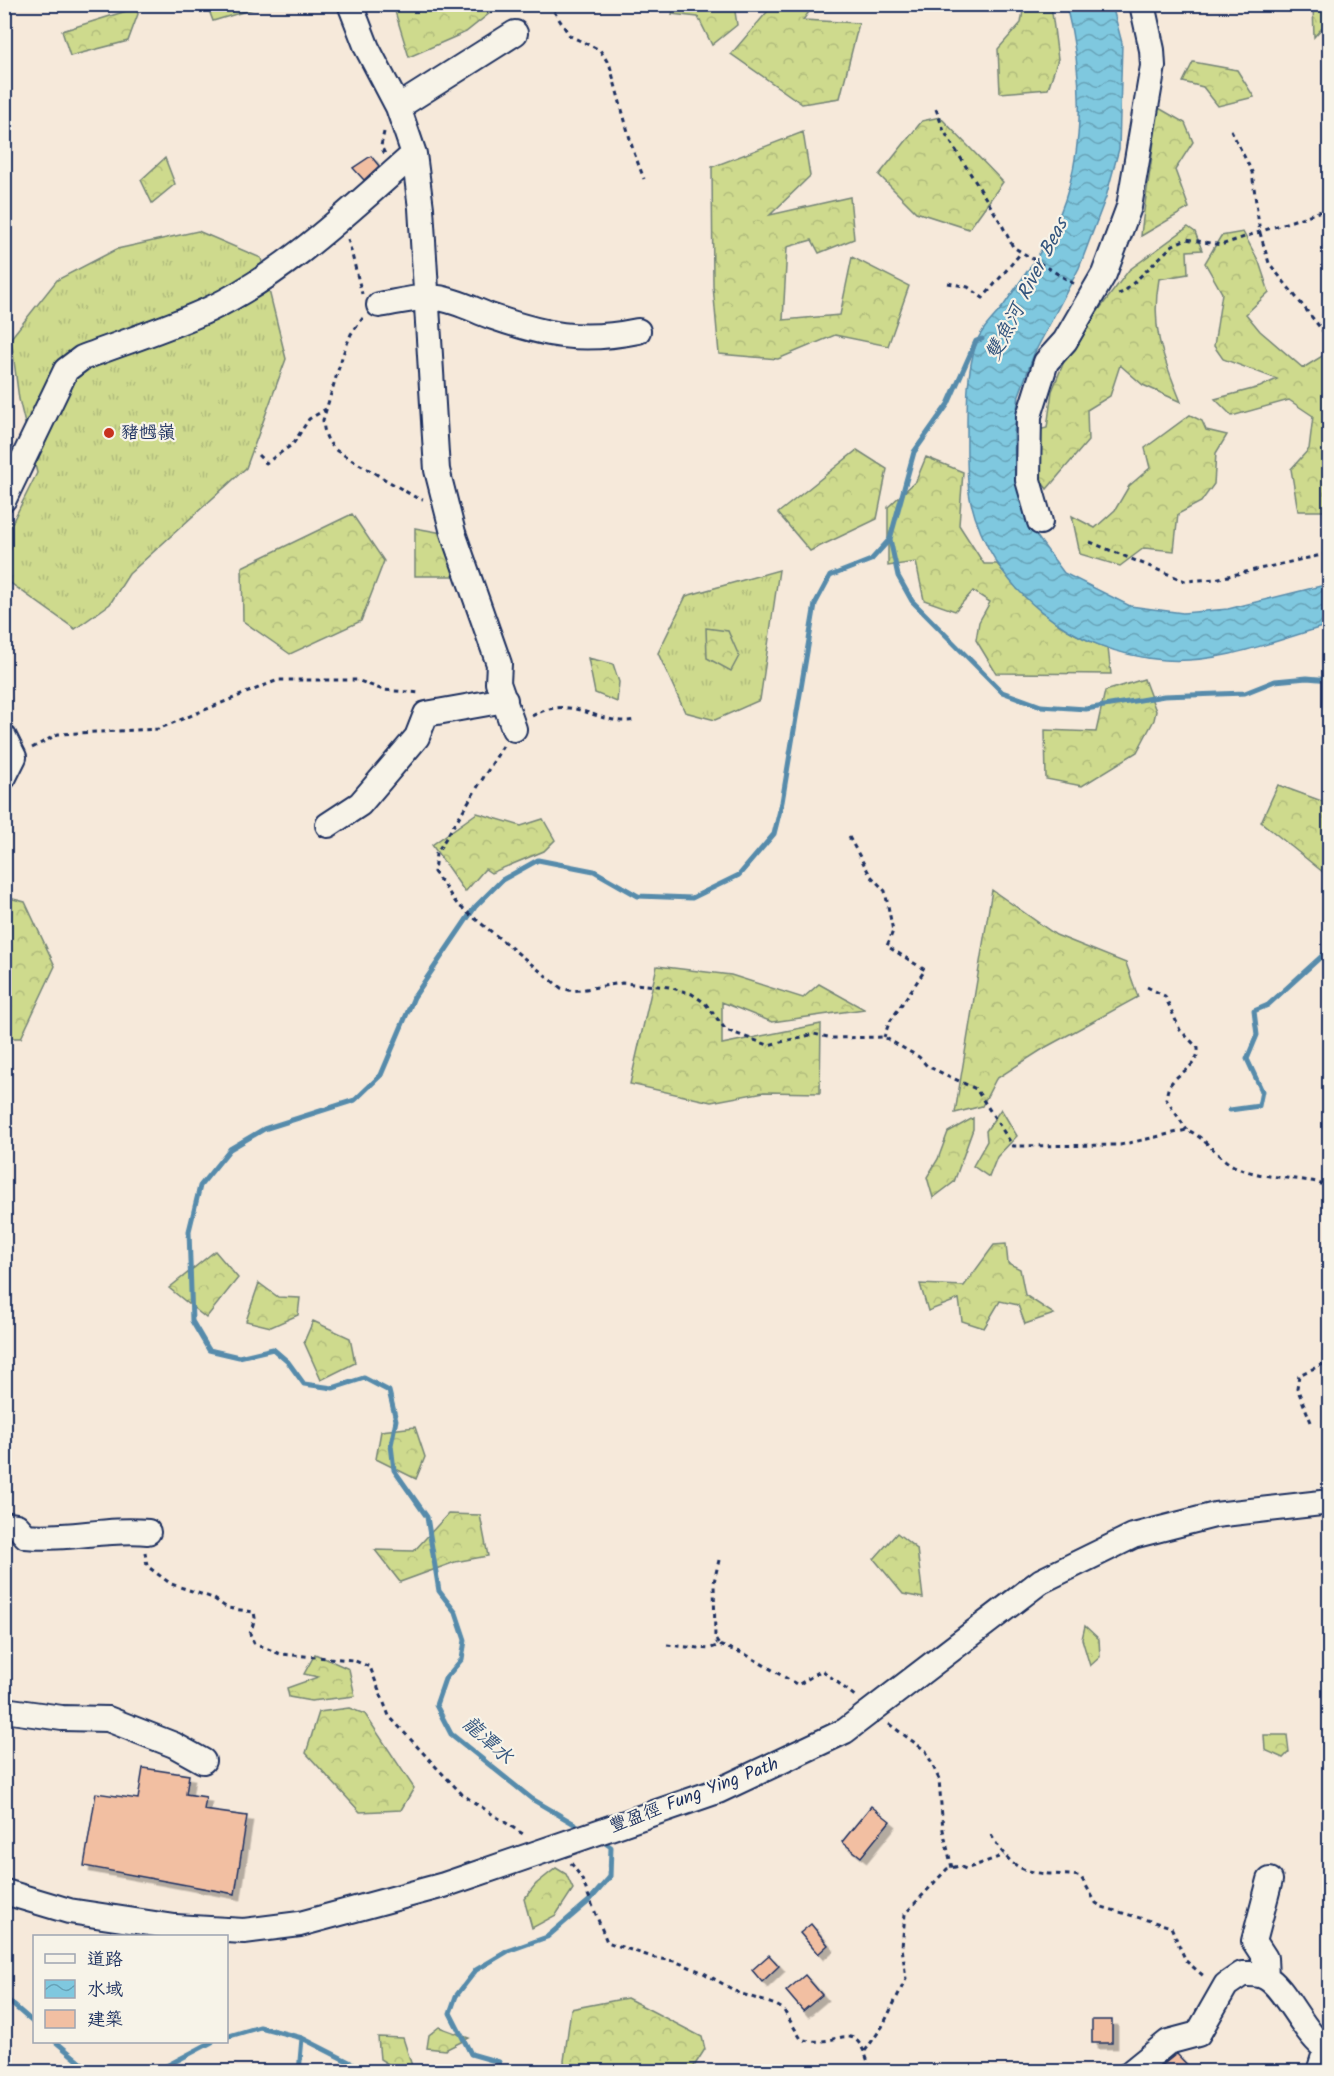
<svg xmlns="http://www.w3.org/2000/svg" width="1334" height="2076" font-family="Kalam,'LXGW WenKai TC',sans-serif">
<style>
.grass{fill:url(#grass-tufts);stroke:#748476;stroke-width:1.5}
.forest{fill:url(#forest-crowns);stroke:#748476;stroke-width:1.5}
.water{fill:url(#water-waves);stroke:#578bab;stroke-width:1.5}
.lines{fill:none;stroke-linecap:round;stroke-linejoin:round}
.stream{stroke:#578bab;stroke-width:5}
.building{fill:#f2bfa2;stroke:#1b2f5e;stroke-width:1.5;filter:url(#shadow)}
.minor-casing{stroke:#1b2f5e;stroke-width:28}
.path{stroke:#1b2f5e;stroke-width:3;stroke-dasharray:4.5 4.5;stroke-linecap:butt}
.minor{stroke:#f7f3e8;stroke-width:24}
.poi-dot{fill:#c8321e;stroke:#f7f3e8;stroke-width:2}
.labels{text-anchor:middle;dominant-baseline:central;stroke-width:4.5;stroke-linejoin:round;paint-order:stroke}
.poi-label{font-size:18px;fill:#1b2f5e;stroke:#f7f3e8;text-anchor:start}
.street-label{font-size:18px;fill:#1b2f5e;stroke:#f7f3e8}
.water-label{font-size:20px;font-style:italic;fill:#34557e;stroke:#f7f3e8}
</style>
<defs>
<pattern id="grass-tufts" width="24" height="20" patternUnits="userSpaceOnUse" patternTransform="scale(1.5)"><rect width="24" height="20" fill="#ceda8d"/><path d="M3 7l-1-3M5 7V3M7 7l1-3M15 17l-1-3M17 17v-4M19 17l1-3" fill="none" stroke="#b0bb7c"/></pattern>
<pattern id="forest-crowns" width="20" height="18" patternUnits="userSpaceOnUse" patternTransform="scale(1.5)"><rect width="20" height="18" fill="#ceda8d"/><path d="M2 6a3 3 0 1 1 6 0M12 15a3 3 0 1 1 6 0" fill="none" stroke="#b0bb7c"/></pattern>
<pattern id="water-waves" width="16" height="10" patternUnits="userSpaceOnUse" patternTransform="scale(1.5)"><rect width="16" height="10" fill="#7fc8df"/><path d="M0 5q4-4 8 0t8 0" fill="none" stroke="#67a3b8"/></pattern>
<filter id="shadow"><feDropShadow dx="5.5" dy="5.5" stdDeviation="0" flood-color="#0004"/></filter>
</defs>
<rect width="100%" height="100%" fill="#f6e9da"/>
<filter id="ink" filterUnits="userSpaceOnUse"><feTurbulence type="fractalNoise" baseFrequency=".0167" numOctaves="2"/><feDisplacementMap in="SourceGraphic" scale="12" xChannelSelector="R" yChannelSelector="G"/><feConvolveMatrix kernelMatrix="1 2 1 2 8 2 1 2 1" color-interpolation-filters="sRGB"/></filter>
<g filter="url(#ink)">
<path class="grass" d="M198,231L261,258L286,359L246,468L129,574L110,604L75,629L5,579L4,539L37,473L19,399L11,338L57,280L117,249Z
M779,570L760,700L715,720L685,712L658,653L686,596Z"/>
<path class="forest" d="M207,5H253V9L213,21Z
M393,5V4L500,5L466,32L409,57Z
M675,5H734L737,25L712,45L698,17L672,14Z
M773,5H814L803,20L859,23L840,98L802,104L731,54Z
M1024,5H1051L1058,59L1048,89L1000,93L998,49L1021,23Z
M1313,5H1330L1329,20L1314,37Z
M136,8L138,14L128,41L70,56L62,31Z
M1193,62L1237,70L1254,97L1218,106L1203,87L1183,82Z
M1157,107L1185,123L1193,142L1175,170L1189,208L1141,236C1145,193 1155,151 1157,107Z
M940,117L1003,182L969,229L916,212L879,175L922,121Z
M803,132L810,176L770,215L850,197L854,239L819,253L812,240L787,247L783,320L840,315L852,257L909,286L888,346L835,335L778,359L719,354L713,286L712,167Z
M165,158L175,184L152,203L141,180Z
M1188,227L1195,232L1202,250L1187,251L1188,274L1159,279C1150,329 1163,357 1181,402L1143,385L1120,365L1110,396L1087,410L1088,441L1047,489L1021,455L1022,434L1047,428L1052,391L1076,332L1095,315L1129,270Z
M1243,232L1259,262L1269,292L1246,314L1260,331L1303,368L1327,353L1329,357V511H1298L1291,469L1309,449L1313,416L1289,400L1232,416L1215,399L1260,387L1277,379L1223,359L1214,346L1222,293L1205,263L1221,236Z
M1190,415L1202,421L1206,430L1227,435L1216,453L1214,484L1201,502L1178,514L1174,551L1144,548L1120,566L1080,554L1072,516L1095,528L1115,510L1129,486L1150,468L1145,448Z
M857,450L887,469L877,519L810,551L778,513Z
M926,457L963,472L959,525L984,564H997C1031,604 1056,631 1108,648L1111,674L996,673L976,640L979,622L990,602L973,591L955,611L924,600L916,562L888,566V507L916,481Z
M352,514L384,561L361,621L290,654L243,621L242,567Z
M415,528L448,534L454,576H415Z
M706,628L728,631L739,656L731,671L707,658Z
M588,658L613,664L619,682L617,702L595,693Z
M1144,679L1156,711L1154,720L1137,752L1082,786L1046,779L1045,730L1096,732L1105,691Z
M1278,785L1327,803L1329,795V877L1261,822Z
M477,813L521,826L543,819L555,840L544,851L491,873L485,869L465,892L432,845Z
M992,890L1056,935L1126,963L1138,997L1046,1047L996,1079L982,1106L955,1113Z
M5,897L25,902L55,966L21,1038H5Z
M657,966L731,975L803,998L819,984L864,1009L772,1022L722,1002V1044L821,1024L820,1093L764,1092L711,1102L630,1084Z
M1001,1109L1017,1136L997,1157L989,1177L973,1166L987,1141L986,1131Z
M973,1118V1129L954,1182L933,1198L927,1177L938,1159L948,1132Z
M1006,1244L1008,1263L1020,1269L1025,1295L1054,1314L1025,1324L1018,1305L1000,1301L984,1328L962,1321L959,1299L928,1311L920,1284L964,1286L994,1245Z
M215,1251L238,1278L206,1318L169,1288Z
M259,1283L278,1297L300,1298L298,1315L271,1327L246,1321Z
M313,1321L350,1338L355,1363L321,1380L304,1342Z
M415,1427L425,1457L416,1479L376,1459L381,1431Z
M448,1514L480,1515L488,1556L455,1562L400,1582L375,1550L414,1551Z
M897,1533L917,1549L923,1598L903,1594L874,1559Z
M1085,1626L1099,1639L1100,1657L1090,1666L1082,1639Z
M315,1654L349,1669L355,1696L311,1701L289,1697L287,1688L318,1677L304,1674Z
M349,1708L365,1714L414,1788L401,1810L360,1812L306,1753L319,1712Z
M1264,1735H1287L1289,1752L1283,1758L1265,1750Z
M556,1868L566,1874L573,1889L556,1915L532,1928L524,1899L536,1884Z
M627,1998L702,2037L705,2049L691,2071H566L564,2061L571,2009Z
M439,2027L469,2038L445,2050L427,2048L429,2035Z
M378,2037L403,2038L413,2069H396L380,2059Z"/>
<path class="water" d="M1066,5H1112L1122,43L1119,149L1106,197L1079,268L1034,354L1019,395L1014,433L1015,467L1036,535L1064,573L1130,606L1183,613L1228,609L1329,584V625C1277,640 1221,664 1164,660C1073,653 990,590 970,498C966,477 967,453 967,431C967,401 967,372 976,344C980,330 995,317 1004,305C1015,289 1026,273 1037,257C1087,183 1087,88 1066,5Z"/>
<g class="lines">
<path class="stream" d="M890,539L898,576L912,601L1002,692L1041,706L1086,709L1164,696L1245,693L1275,681L1307,678L1330,680
M1230,1110L1259,1106L1262,1091L1247,1059L1257,1035L1254,1011L1268,1005L1324,954L1330,945
M583,1829L532,1799L451,1734L436,1705L445,1679L462,1659L465,1640L456,1613L439,1591L427,1517L394,1470L391,1445L396,1420L389,1391L364,1378L333,1388L304,1384L288,1362L273,1349L239,1357L209,1350L192,1321L189,1231L200,1186L230,1149L264,1129L355,1100L381,1075L414,997L475,907L502,880L538,860L594,871L638,896L692,898L739,875L774,834L782,802L815,604L830,576L871,560L890,539L914,452L948,404L976,341L982,339
M4,1997L34,2023
M226,2037L260,2027L302,2038L355,2065L360,2072
M56,2042L92,2072
M155,2072L212,2042
M299,2072L302,2038
M501,2072L499,2062L471,2054L450,2013L456,1996L476,1970L508,1951L547,1937L589,1901L610,1877L611,1847L599,1839"/>
</g>
<path class="building" d="M371,156L379,166L364,180L353,168Z
M143,1768L189,1775L186,1794L206,1797L204,1810L247,1816L235,1894L84,1866L96,1793L138,1799Z
M871,1806L890,1821L861,1857L842,1842Z
M811,1924L828,1945L818,1954L800,1933Z
M769,1955L779,1966L762,1982L752,1970Z
M805,1975L822,1995L803,2011L786,1991Z
M1092,2020H1112V2043H1092Z
M1177,2054L1194,2072H1154L1175,2055Z"/>
<g class="lines">
<defs>
<path id="minor" d="M350,4L367,48L398,107L414,154L421,208L437,470L453,533L499,664L498,683L514,729
M398,107L515,33
M379,305C398,302 419,296 438,298C455,300 474,310 490,316C545,335 580,343 638,331
M4,499L66,370L82,358C124,342 169,328 210,309C287,272 350,210 414,154
M1040,522L1028,480L1029,416L1046,362L1065,341L1104,274L1129,207L1153,66L1152,50L1142,4
M4,737L14,757L4,777
M328,825L360,804L417,737L426,714L505,700
M4,1524L17,1526L26,1536C67,1540 107,1528 148,1532
M4,1710L62,1718L108,1719L174,1745L203,1761
M5,1892L69,1911L175,1927L244,1931L300,1924L444,1885L718,1791L845,1731L1041,1581L1133,1536L1215,1515L1330,1502
M1266,1977L1265,1958L1254,1941L1270,1880
M1131,2072L1168,2042L1198,2034L1226,1985L1242,1974C1250,1974 1258,1973 1265,1977C1286,1987 1302,2034 1330,2052
M1319,2072L1326,2049"/>
</defs>
<use href="#minor" class="minor-casing"/>
<path class="path" d="M549,4L570,36L600,50L610,66L633,150L644,179
M936,109L944,131L1001,223L1013,247L1076,285
M1231,130L1252,172L1260,233L1269,263L1330,340
M384,132L381,146L385,154
M348,239L362,294
M948,283L968,287L983,298L1020,254
M1118,294L1124,292L1173,245L1186,239L1221,245L1330,208
M363,318L351,334L343,354L323,420C324,434 327,442 337,451L415,497L423,499
M258,455L266,463L293,444L309,419L326,409
M1090,542L1185,581L1215,579L1330,553
M532,716C575,692 595,727 636,720
M503,746L436,854L434,872L457,904L561,988L573,991L622,983L669,987L692,994L705,1003L726,1030L768,1045L814,1034L832,1038L884,1037L919,1057L927,1066L976,1089L1013,1146L1120,1145L1187,1130C1205,1137 1215,1155 1232,1165C1255,1178 1290,1177 1316,1182L1326,1186L1330,1199
M32,748L58,734L158,729L278,680H357L383,690L421,693
M849,837L870,875L885,891L893,931L887,946L925,970L889,1023L884,1037
M1147,987L1165,996L1180,1030L1198,1048C1199,1067 1179,1071 1170,1085C1167,1089 1167,1095 1166,1099L1187,1130
M1330,1234L1324,1270L1330,1274
M1330,1277L1326,1283L1330,1302
M1311,1422L1297,1388L1299,1375L1330,1361
M145,1552L147,1566L171,1584L213,1598L227,1608L254,1612L255,1618L250,1634L254,1643L280,1654L353,1660L370,1667L389,1716L437,1768L463,1795L526,1836
M719,1560L714,1582L715,1639L719,1645
M667,1645L709,1649L719,1645L745,1654L798,1685L822,1670L856,1697
M889,1724L926,1751L939,1779L943,1830L952,1868
M991,1835C1008,1863 1018,1873 1052,1874C1062,1875 1072,1874 1081,1877L1096,1903L1102,1907L1171,1927L1186,1961L1206,1978
M571,1863L581,1877L607,1942L655,1958L674,1961L702,1972L739,1993L776,2005L783,2009L801,2039C841,2051 854,2010 871,2072
M865,2051L882,2027L906,1979L902,1947L905,1914L947,1869L959,1866L966,1869L1004,1855"/>
<use href="#minor" class="minor"/>
</g>
</g>
<circle class="poi-dot" cx="109" cy="433" r="6"/>
<g class="labels">
<g class="poi-label">
<text x="121" y="433">豬乸嶺</text>
</g>
<g class="street-label">
<text transform="translate(694 1796) rotate(-21)">豐盈徑 Fung Ying Path</text>
</g>
<g class="water-label">
<text transform="translate(1028 290) rotate(-63)">雙魚河 River Beas</text>
<text transform="translate(487 1741) rotate(42)">龍潭水</text>
</g>
</g>
<rect width="1334" height="2076" fill="none" stroke="#f7f3e8" stroke-width="24"/>
<rect x="12" y="12" width="1310" height="2052" fill="none" stroke="#1b2f5e" stroke-width="2" filter="url(#ink)"/>
<rect x="33" y="1935" width="195" height="108" fill="#f7f3e8" stroke="#9fa5b1" stroke-width="1.5"/>
<rect x="45" y="1954" width="30" height="9" fill="#f7f3e8" stroke="#9fa5b1" stroke-width="1.5"/>
<text x="87" y="1965" font-size="18" fill="#1b2f5e">道路</text>
<rect x="45" y="1980" width="30" height="18" fill="url(#water-waves)" stroke="#9fa5b1" stroke-width="1.5"/>
<text x="87" y="1995" font-size="18" fill="#1b2f5e">水域</text>
<rect x="45" y="2010" width="30" height="18" fill="#f2bfa2" stroke="#9fa5b1" stroke-width="1.5"/>
<text x="87" y="2025" font-size="18" fill="#1b2f5e">建築</text>
</svg>
